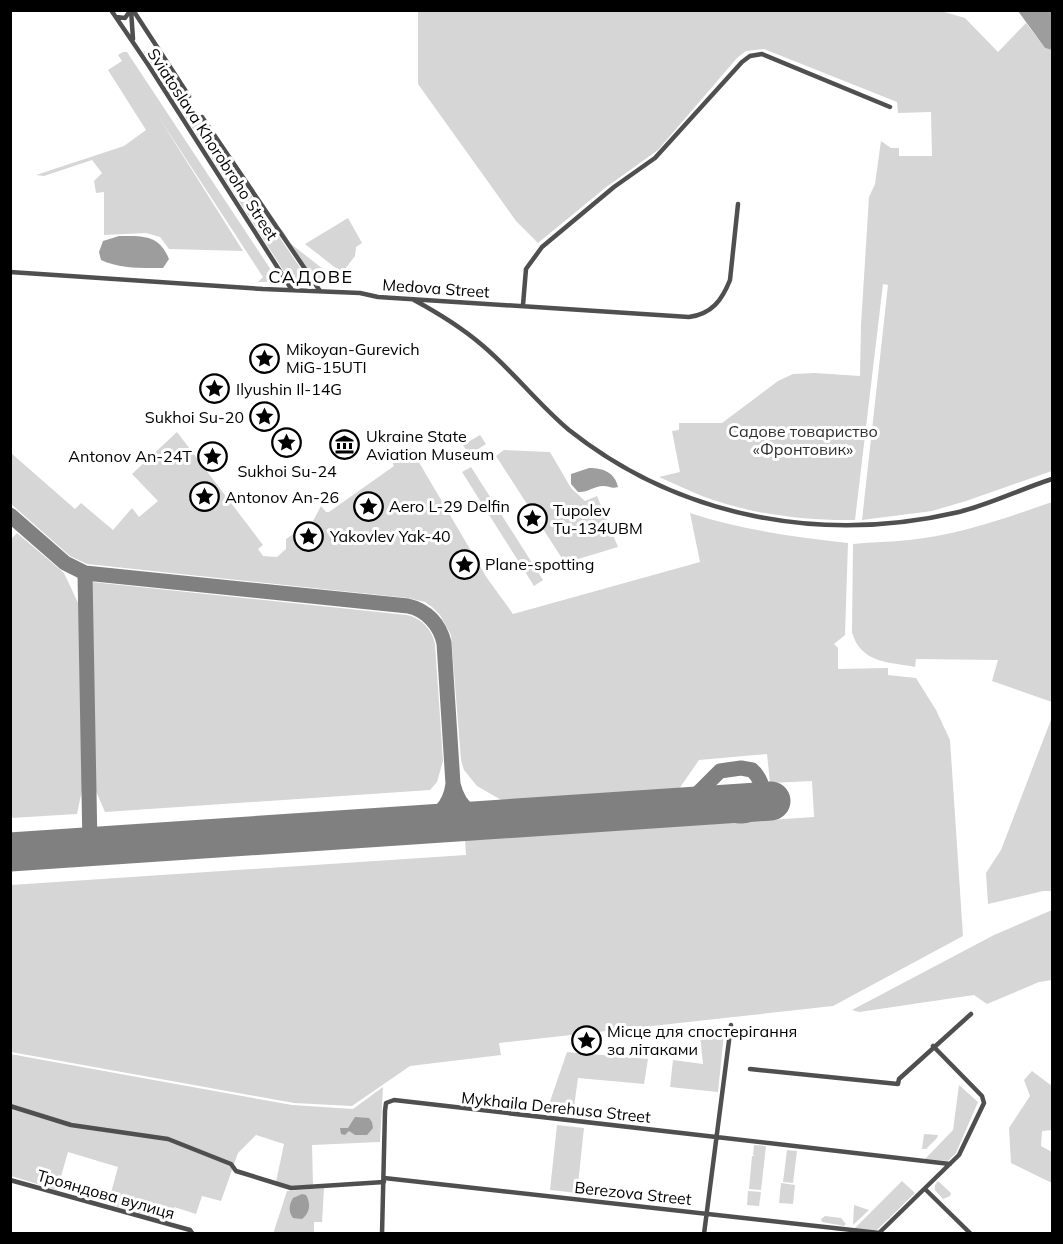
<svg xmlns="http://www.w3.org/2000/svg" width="1063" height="1244" font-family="Mulish,sans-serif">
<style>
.green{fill:#d6d6d6}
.water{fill:#9d9d9d}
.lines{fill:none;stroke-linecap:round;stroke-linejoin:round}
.taxiway{stroke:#808080;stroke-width:15}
.runway{stroke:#808080;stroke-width:39}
.street{stroke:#4f4f4f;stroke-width:4.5}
.labels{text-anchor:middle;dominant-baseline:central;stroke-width:6;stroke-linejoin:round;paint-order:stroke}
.street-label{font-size:16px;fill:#000;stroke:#fff}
.poi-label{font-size:16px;fill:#000;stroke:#fff;text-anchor:start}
.park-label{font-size:16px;fill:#2d2d2d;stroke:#fff}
.neighbourhood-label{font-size:18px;letter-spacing:1.5px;fill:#000;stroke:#fff}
</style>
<rect width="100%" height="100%" fill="#fff"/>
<path class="green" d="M418,11H941L965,18L998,52L1026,23L1045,48L1052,50V471L966,501L932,511L862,520L888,285L883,284L855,520C805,521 749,514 702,496C687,490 673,483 659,477L680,472L672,431L679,430V423H722L778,381L793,374L815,373L860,376L861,325L869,197L875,184L881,141L891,148H899V156H932L931,112L898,113L897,102L764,49L746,51L737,58L658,150L605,188L538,243L516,221L418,84Z
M143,51L161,57L200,119L303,272L302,280L292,284Z
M123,52H127L273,273V278L270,282H258L263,277L158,116L243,251L169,249L160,237L146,233L104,235V192L96,193L94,181L102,173L92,160L44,176L36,175L124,146L146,130L108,70L122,61L118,55Z
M348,218L362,243L356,247L355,256L342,273L305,244Z
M276,225L283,231L291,244L332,276V280C325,283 316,278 310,274Z
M177,432L263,545L258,549L263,556L277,557L286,549V539L313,521L321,506L326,512H329L394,466L390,458L410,447L487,578L513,614L700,562L690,513C742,530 794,537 848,543L845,635L834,644L838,648V669L888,668V675L916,678L936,710L950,740L963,936L833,1006L499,1043L501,1055L410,1066L352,1106L294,1103L11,1052V885L466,855L465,840L814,817L812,781L770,783L767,754L699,760L679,789L503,801L477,786L464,770L461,760L451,635L440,615L432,607L425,602L408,598L87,564L70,556L11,504V453L75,509L81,503L113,530L132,508L139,517L158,501L132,474Z
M480,435L486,444L469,455L463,445Z
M504,450L550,452L571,488L585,501L597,496L618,547L565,563L496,456Z
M471,467L543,580L534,586L462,472Z
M1052,502V702L992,681L998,660L916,659L915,667C889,662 860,663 852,632L853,544C872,542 891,542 909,540C958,535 1006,518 1052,502Z
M17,533L64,573L79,605L82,790L77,814L11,818L10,540Z
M92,582L407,615C421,618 432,629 435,644L443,761L437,782L430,790L105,812L95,789Z
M1052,717V891H1043L988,904L986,873L1001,850Z
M1052,910V980L1039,982L987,1004L974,995L859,1012L852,1010L994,935Z
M724,1033L718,1092L670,1087L673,1060L703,1064L700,1035Z
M567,1052L648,1059L644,1084L578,1078L573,1114L546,1113Z
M10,1054L292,1105L353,1109L383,1087L380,1142L312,1145L313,1185L292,1186L276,1182L284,1144L256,1135L238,1153L221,1201L202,1196L196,1214L174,1207L170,1222L108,1204L118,1167L68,1152L57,1190L11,1176Z
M1032,1071L1052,1086V1130L1042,1131L1041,1146L1052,1152V1183L1011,1163L1009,1128L1030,1096L1024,1080Z
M959,1085L978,1102L956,1153L948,1161L925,1159L953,1130Z
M557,1125L584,1128L577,1193L550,1190Z
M924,1134L938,1135L937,1138L926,1149H922Z
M754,1145L766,1146L761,1190L749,1189L752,1156H755L753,1155Z
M787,1150L797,1151L793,1183L783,1182Z
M902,1181L915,1193L875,1232L854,1229Z
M938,1181L951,1193L950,1196L943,1199L935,1190V1185Z
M781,1183L795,1185L793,1204L779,1203Z
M324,1188L322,1222H314V1233L273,1234L287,1191Z
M748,1191L761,1192L759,1206L747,1205Z
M854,1205L869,1210L853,1225Z
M825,1216L841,1218L846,1224L844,1226L822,1222L821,1219Z"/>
<path class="water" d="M1018,11H1052V50L1045,48Z
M119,236C142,236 159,234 169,259L163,268C142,268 120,269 101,260L99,252L103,241Z
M589,468C604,468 615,473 618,487C612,489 609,486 603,486C594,486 587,493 578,492L571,484V474Z
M355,1117L369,1118L372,1122L373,1128L367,1135H355L349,1131L345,1135L341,1134L340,1128H348Z
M302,1194L306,1195C311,1203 310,1213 302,1219L293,1218C288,1211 289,1205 293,1198Z"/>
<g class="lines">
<path class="taxiway" d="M10,515L65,563L85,573L408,606C427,610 440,625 444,643L453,784C460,814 479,820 507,819
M85,573L90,847
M670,808L692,799L720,771L741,768L752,770C768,784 768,815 742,816C730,817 718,808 706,806
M415,825C437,820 450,807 453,784"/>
<path class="runway" d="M10,852L771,801"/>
<path class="street" d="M111,10L149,66L292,290
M131,10L133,39
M133,10L189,96
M116,17L125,18L130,11
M202,117L320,291
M10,272L263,289L360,293L378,297L689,317C712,314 722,300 730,280L738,204
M414,300C438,313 461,327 482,345C513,371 538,404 569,430C680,518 822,544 959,512C991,504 1021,489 1052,479
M523,305L526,269L542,247L614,187L655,158L742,62L750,56L762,54L890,107
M750,1069L898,1084L899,1079L971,1014
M10,1106L71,1125L168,1139L231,1164L236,1171L291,1188L384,1182
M384,1178L879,1233L959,1155L984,1103L982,1096L933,1046
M10,1180L190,1230L193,1234
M925,1189L971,1234
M382,1234L385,1111L386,1103L394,1100L950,1164
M704,1234L731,1025"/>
</g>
<defs>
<symbol id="sight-ring" viewBox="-11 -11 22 22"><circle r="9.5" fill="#fff" stroke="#000" stroke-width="1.5"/><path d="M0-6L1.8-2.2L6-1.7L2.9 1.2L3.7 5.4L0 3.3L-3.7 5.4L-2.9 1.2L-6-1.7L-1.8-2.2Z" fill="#000"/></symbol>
<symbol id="museum-ring" viewBox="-11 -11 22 22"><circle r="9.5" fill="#fff" stroke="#000" stroke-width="1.5"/><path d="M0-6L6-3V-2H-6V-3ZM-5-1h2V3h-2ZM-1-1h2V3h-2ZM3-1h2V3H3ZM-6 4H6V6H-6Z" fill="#000"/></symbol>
</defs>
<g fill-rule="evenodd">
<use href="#sight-ring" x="248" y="342" width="33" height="33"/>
<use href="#sight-ring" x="198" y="372" width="33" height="33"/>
<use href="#sight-ring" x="248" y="400" width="33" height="33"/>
<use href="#sight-ring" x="270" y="426" width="33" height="33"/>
<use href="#museum-ring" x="328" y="428" width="33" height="33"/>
<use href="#sight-ring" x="196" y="440" width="33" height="33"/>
<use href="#sight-ring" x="188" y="480" width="33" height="33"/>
<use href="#sight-ring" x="352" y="490" width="33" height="33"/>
<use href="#sight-ring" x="516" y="502" width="33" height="33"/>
<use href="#sight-ring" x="292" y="520" width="33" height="33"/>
<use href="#sight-ring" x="448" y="548" width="33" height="33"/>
<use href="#sight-ring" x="570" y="1024" width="33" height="33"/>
</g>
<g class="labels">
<g class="street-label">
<text transform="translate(213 144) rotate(57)">Sviatoslava Khorobroho Street</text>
<text transform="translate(436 288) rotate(4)">Medova Street</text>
<text transform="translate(556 1107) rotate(6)">Mykhaila Derehusa Street</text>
<text transform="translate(633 1193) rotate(6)">Berezova Street</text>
<text transform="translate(106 1194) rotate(16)">Трояндова вулиця</text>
</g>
<g class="poi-label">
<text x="286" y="349">Mikoyan-Gurevich<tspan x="286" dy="18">MiG-15UTI</tspan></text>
<text x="236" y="389">Ilyushin Il-14G</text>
<text x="244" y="417" text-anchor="end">Sukhoi Su-20</text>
<text x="366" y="436">Ukraine State<tspan x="366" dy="18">Aviation Museum</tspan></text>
<text x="192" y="456" text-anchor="end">Antonov An-24T</text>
<text x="287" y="471" text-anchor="middle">Sukhoi Su-24</text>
<text x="225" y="497">Antonov An-26</text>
<text x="389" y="506">Aero L-29 Delfin</text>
<text x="553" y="510">Tupolev<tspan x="553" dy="18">Tu-134UBM</tspan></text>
<text x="330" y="536">Yakovlev Yak-40</text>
<text x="485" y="564">Plane-spotting</text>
<text x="607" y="1031">Місце для спостерігання<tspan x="607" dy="18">за літаками</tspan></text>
</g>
<g class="park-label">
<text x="803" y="431">Садове товариство<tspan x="803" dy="18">«Фронтовик»</tspan></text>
</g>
<g class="neighbourhood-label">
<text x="311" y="276">САДОВЕ</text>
</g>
</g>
<rect width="1063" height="1244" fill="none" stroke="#000000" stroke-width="24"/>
</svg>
